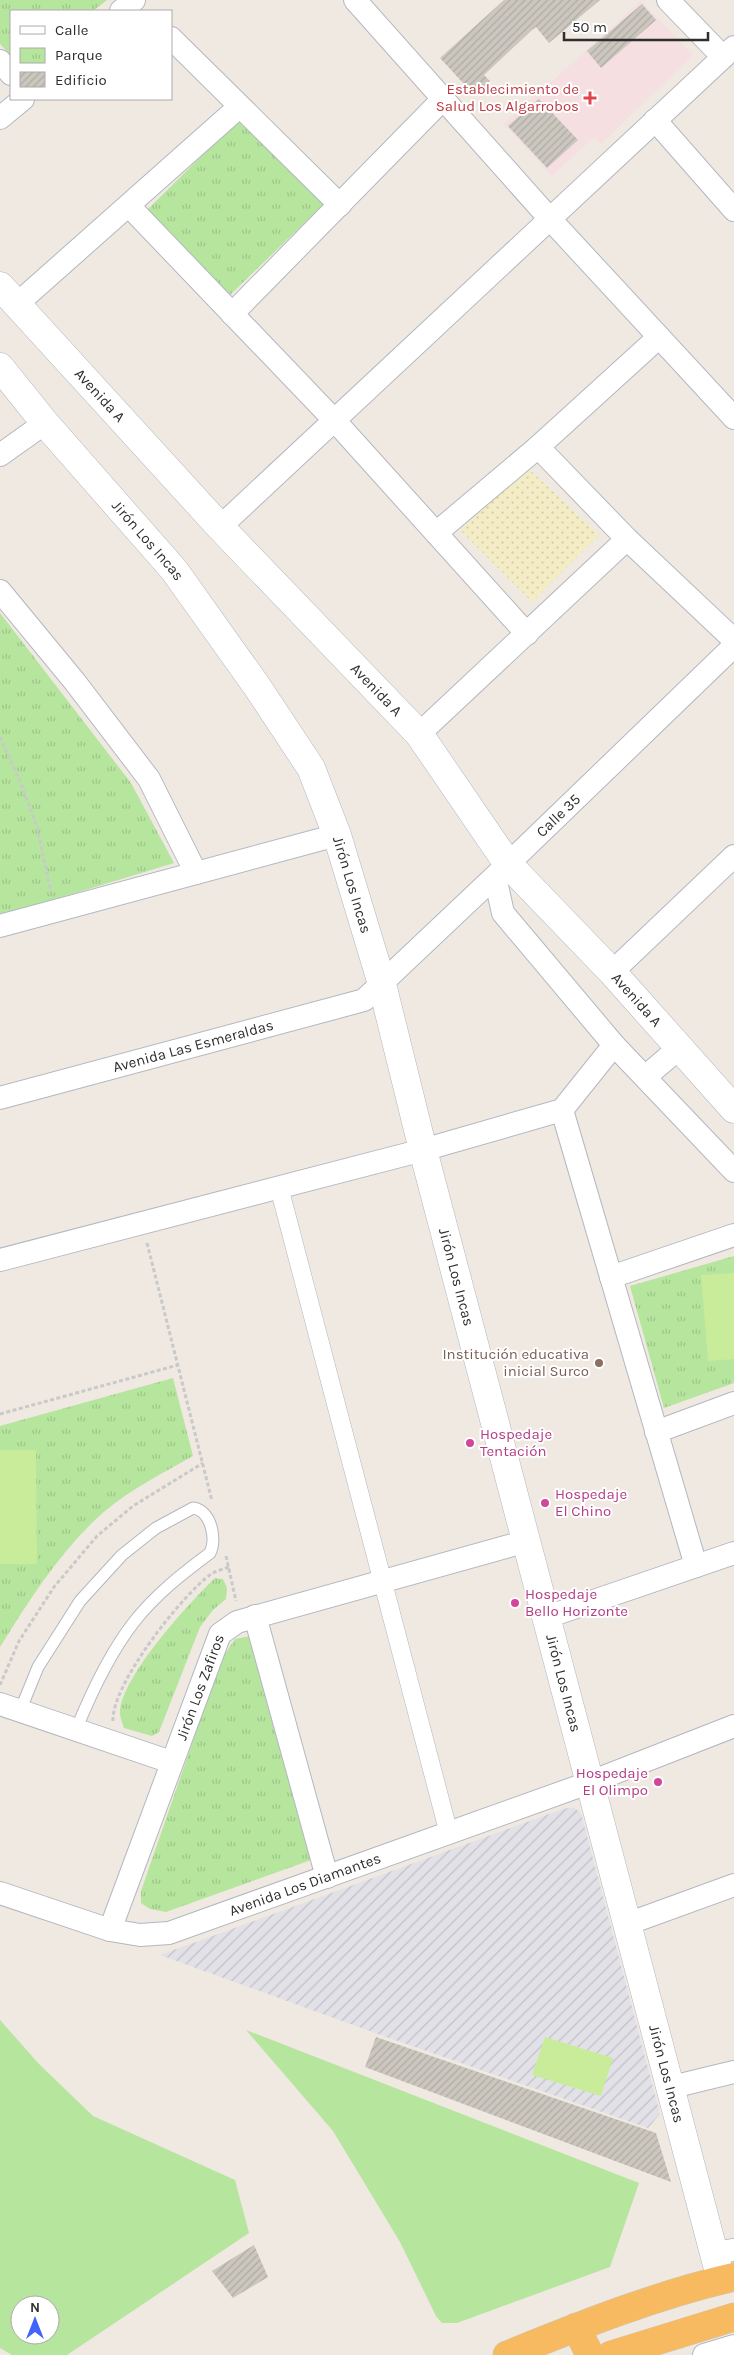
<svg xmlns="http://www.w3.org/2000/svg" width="734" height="2355" font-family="Karla,sans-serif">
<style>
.industrial{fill:url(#industrial-furrows)}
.medical{fill:#f5dfe0}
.grass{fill:#b6e59e;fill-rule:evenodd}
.sand{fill:url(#sand-dots)}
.park{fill:url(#park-tufts)}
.pitch{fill:#c9ec9a}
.building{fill:url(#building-hatch)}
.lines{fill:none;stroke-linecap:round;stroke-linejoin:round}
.service-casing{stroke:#b4b7c1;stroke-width:13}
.pedestrian-casing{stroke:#b4b7c1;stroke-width:19}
.minor-casing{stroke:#b4b7c1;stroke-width:24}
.tertiary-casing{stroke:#b4b7c1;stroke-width:29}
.trunk-casing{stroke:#c9c9c9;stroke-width:29}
.path{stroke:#c9c9c9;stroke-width:3;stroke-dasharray:4 2.5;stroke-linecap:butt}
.service{stroke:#fff;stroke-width:11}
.pedestrian{stroke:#fff;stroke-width:18}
.minor{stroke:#fff;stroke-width:22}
.tertiary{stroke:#fff;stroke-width:28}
.trunk{stroke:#f8ba60;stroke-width:28}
.health-dot{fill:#e0444e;stroke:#fff;stroke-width:2}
.education-dot{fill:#8d6e63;stroke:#fff;stroke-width:2}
.hotel-dot{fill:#d1479c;stroke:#fff;stroke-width:2}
.labels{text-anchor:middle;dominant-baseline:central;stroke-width:4;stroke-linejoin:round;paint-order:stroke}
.health-label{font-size:15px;fill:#be3a42;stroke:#fff;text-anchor:end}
.street-label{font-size:15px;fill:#2e2e2e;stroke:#fff}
.education-label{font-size:15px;fill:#785e54;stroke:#fff;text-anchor:end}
.hotel-label{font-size:15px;fill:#b23c85;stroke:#fff;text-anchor:start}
</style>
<defs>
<pattern id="industrial-furrows" width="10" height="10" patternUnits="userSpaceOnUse" patternTransform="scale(1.25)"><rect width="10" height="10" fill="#e3e1e8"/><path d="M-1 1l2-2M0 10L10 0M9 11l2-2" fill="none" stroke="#c3c1c7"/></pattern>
<pattern id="sand-dots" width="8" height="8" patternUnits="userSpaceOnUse" patternTransform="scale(1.25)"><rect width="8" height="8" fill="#f3ecc5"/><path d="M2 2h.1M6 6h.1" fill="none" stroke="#d1cbaa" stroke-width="1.8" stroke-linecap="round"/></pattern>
<pattern id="park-tufts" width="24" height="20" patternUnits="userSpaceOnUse" patternTransform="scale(1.25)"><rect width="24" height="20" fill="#b6e59e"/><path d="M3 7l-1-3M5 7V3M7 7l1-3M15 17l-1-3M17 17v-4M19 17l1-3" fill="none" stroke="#9dc588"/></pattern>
<pattern id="building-hatch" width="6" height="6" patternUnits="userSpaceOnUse" patternTransform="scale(1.25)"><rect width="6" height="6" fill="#cbc7bf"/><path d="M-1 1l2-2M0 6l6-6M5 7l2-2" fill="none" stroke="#afaba4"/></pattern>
</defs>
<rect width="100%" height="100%" fill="#efe9e1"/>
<path class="industrial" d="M573,1807L581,1813L660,2114L648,2128L389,2038L160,1955L563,1809Z"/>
<path class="medical" d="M641,1L693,55L601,144L594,137L552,176L504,124Z"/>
<path class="grass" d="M0,2020L39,2064L93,2116L235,2180L249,2233L67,2355H12L0,2348ZM20,2305H50V2335H20Z
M246,2030L639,2183L610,2267L457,2323H442L436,2316L400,2242L333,2131Z"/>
<path class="sand" d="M528,468L599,535L532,602L460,530Z"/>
<path class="park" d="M0,0H107L93,11H11V56L0,44Z
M241,117L326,202L229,296L145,212Z
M0,613L131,783L174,863L0,916Z
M734,1256V1383L664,1408L630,1286Z
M173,1378L193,1456C163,1473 131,1489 105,1511C62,1548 30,1599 0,1647V1426Z
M215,1578L223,1579L227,1588L226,1599L213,1610L200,1627L159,1732L152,1736L124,1728C123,1724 120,1718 120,1713C120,1678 189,1603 215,1578Z
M250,1636L311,1860L166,1912L150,1909L141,1903V1891L221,1660L235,1639Z"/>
<path class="pitch" d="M734,1273V1359L708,1361L701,1275Z
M0,1450H36L37,1564H0Z
M545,2037L613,2058L601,2096L532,2075Z"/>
<path class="building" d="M504,0H600L549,43L536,27L532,30L484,75L490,81L474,95L440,58Z
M642,4L656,20L601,68L587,51Z
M539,99L578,140L547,168L508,126Z
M376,2037L656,2133L671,2182L365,2067Z
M254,2245L268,2277L233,2298L212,2271Z"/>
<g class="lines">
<defs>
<path id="service" d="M20,1711L38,1667L80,1601L122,1555L156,1528L193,1508C211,1510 217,1539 210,1553C183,1573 155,1595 134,1622C109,1654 91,1693 76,1730"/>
<path id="pedestrian" d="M279,1187L449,1834"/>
<g id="minor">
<path d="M355,0L550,219L734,418"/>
<path d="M668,0L723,57"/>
<path d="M121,11L134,0"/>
<path d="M171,38L340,205"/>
<path d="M0,61L11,74"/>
<path d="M0,118L23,99"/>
<path d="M655,120L734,210"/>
<path d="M129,206L335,421L527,634"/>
<path d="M17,304L239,107"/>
<path d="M232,314L443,99"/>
<path d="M538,447L627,539L734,640"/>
<path d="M0,455L45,423"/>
<path d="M220,527L734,47"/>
<path d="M436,533L538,447L659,337"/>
<path d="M0,591L75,682L149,779L196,873"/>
<path d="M419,734L627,539"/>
<path d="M495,877L503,913L614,1045L734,1171"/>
<path d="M0,926L337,835"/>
<path d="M612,972L734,856"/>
<path d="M645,1077L678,1049"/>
<path id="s1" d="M0,1098L364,1000L508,864L734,646"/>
<path d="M562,1110L696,1566"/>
<path d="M0,1260L423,1150L562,1110L614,1045"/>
<path d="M611,1277L734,1235"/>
<path d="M656,1432L734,1403"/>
<path d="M255,1616L327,1877"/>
<path d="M547,1617L734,1553"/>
<path d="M0,1704L171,1762"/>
<path id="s2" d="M0,1893L110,1930L140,1935L169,1933L591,1782L734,1726"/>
<path d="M627,1924L734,1885"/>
<path id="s3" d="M110,1930L220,1634L237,1622L527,1541"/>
<path d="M672,2087L734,2072"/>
<path d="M714,2253L734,2250"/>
<path d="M704,2355L734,2346"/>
</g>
<g id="tertiary">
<path id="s4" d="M0,286L220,527L419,734L508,864L612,972L734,1109"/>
<path id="s5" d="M0,367L45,423L174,570L256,685L311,768L337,835L382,984L423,1150L721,2280"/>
</g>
<path id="trunk" d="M576,2327L590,2355
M507,2355C581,2325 656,2295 734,2277
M611,2355L734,2317"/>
</defs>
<use href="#service" class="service-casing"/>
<use href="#pedestrian" class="pedestrian-casing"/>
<use href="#minor" class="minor-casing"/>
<use href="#tertiary" class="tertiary-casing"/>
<use href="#trunk" class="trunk-casing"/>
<path class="path" d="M0,737L20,781L37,827L51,892
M147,1243L212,1501
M0,1414L178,1365
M226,1556L236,1601
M0,1685L19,1641L54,1587L97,1536L133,1506L203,1463
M113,1721C111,1685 182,1595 211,1574C216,1571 223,1569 229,1567"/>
<use href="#service" class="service"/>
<use href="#pedestrian" class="pedestrian"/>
<use href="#minor" class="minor"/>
<use href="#tertiary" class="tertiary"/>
<use href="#trunk" class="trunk"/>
</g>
<path class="health-dot" d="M587.5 90.5h5v5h5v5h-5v5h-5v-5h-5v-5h5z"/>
<circle class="education-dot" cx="599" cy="1363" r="5"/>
<g class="hotel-dot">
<circle cx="470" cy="1443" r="5"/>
<circle cx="545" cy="1503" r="5"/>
<circle cx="515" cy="1603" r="5"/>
<circle cx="658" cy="1782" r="5"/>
</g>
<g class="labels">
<g class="health-label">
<text x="579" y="89">Establecimiento de<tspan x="579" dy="17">Salud Los Algarrobos</tspan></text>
</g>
<g class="street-label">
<text stroke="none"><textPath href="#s4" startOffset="148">Avenida A</textPath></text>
<text stroke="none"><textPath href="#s5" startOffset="228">Jirón Los Incas</textPath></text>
<text stroke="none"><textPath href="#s4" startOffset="552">Avenida A</textPath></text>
<text stroke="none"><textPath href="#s1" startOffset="645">Calle 35</textPath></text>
<text stroke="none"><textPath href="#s5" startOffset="632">Jirón Los Incas</textPath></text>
<text stroke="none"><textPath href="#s4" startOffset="958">Avenida A</textPath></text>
<text stroke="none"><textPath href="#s1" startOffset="200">Avenida Las Esmeraldas</textPath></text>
<text stroke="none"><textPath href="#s5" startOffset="1038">Jirón Los Incas</textPath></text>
<text stroke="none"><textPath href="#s5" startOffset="1458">Jirón Los Incas</textPath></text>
<text stroke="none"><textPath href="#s3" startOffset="259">Jirón Los Zafiros</textPath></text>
<text stroke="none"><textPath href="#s2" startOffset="320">Avenida Los Diamantes</textPath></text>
<text stroke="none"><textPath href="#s5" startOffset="1862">Jirón Los Incas</textPath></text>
</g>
<g class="education-label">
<text x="589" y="1354">Institución educativa<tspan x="589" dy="17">inicial Surco</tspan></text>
</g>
<g class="hotel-label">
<text x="480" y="1434">Hospedaje<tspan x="480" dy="17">Tentación</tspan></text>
<text x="555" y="1494">Hospedaje<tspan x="555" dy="17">El Chino</tspan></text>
<text x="525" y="1594">Hospedaje<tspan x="525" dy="17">Bello Horizonte</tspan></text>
<text x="648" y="1773" text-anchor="end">Hospedaje<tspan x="648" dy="17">El Olimpo</tspan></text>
</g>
</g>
<rect x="10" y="10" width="162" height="90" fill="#ffffff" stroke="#ababab"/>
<rect x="20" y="26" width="25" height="8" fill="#ffffff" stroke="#ababab"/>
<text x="55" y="35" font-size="15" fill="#2e2e2e">Calle</text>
<rect x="20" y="48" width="25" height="15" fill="url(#park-tufts)" stroke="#ababab"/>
<text x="55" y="60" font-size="15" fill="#2e2e2e">Parque</text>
<rect x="20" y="72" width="25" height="15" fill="url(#building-hatch)" stroke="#ababab"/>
<text x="55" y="85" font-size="15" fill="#2e2e2e">Edificio</text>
<g transform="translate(35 2320)"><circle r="24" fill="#ffffff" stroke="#ababab"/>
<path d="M0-4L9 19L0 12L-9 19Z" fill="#4264fb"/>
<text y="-8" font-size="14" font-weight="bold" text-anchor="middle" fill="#2e2e2e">N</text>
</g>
<path d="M564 32v8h144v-8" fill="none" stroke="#2e2e2e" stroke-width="2.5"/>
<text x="572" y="32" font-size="15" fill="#2e2e2e" stroke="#ffffff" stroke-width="4" paint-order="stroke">50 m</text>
</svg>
